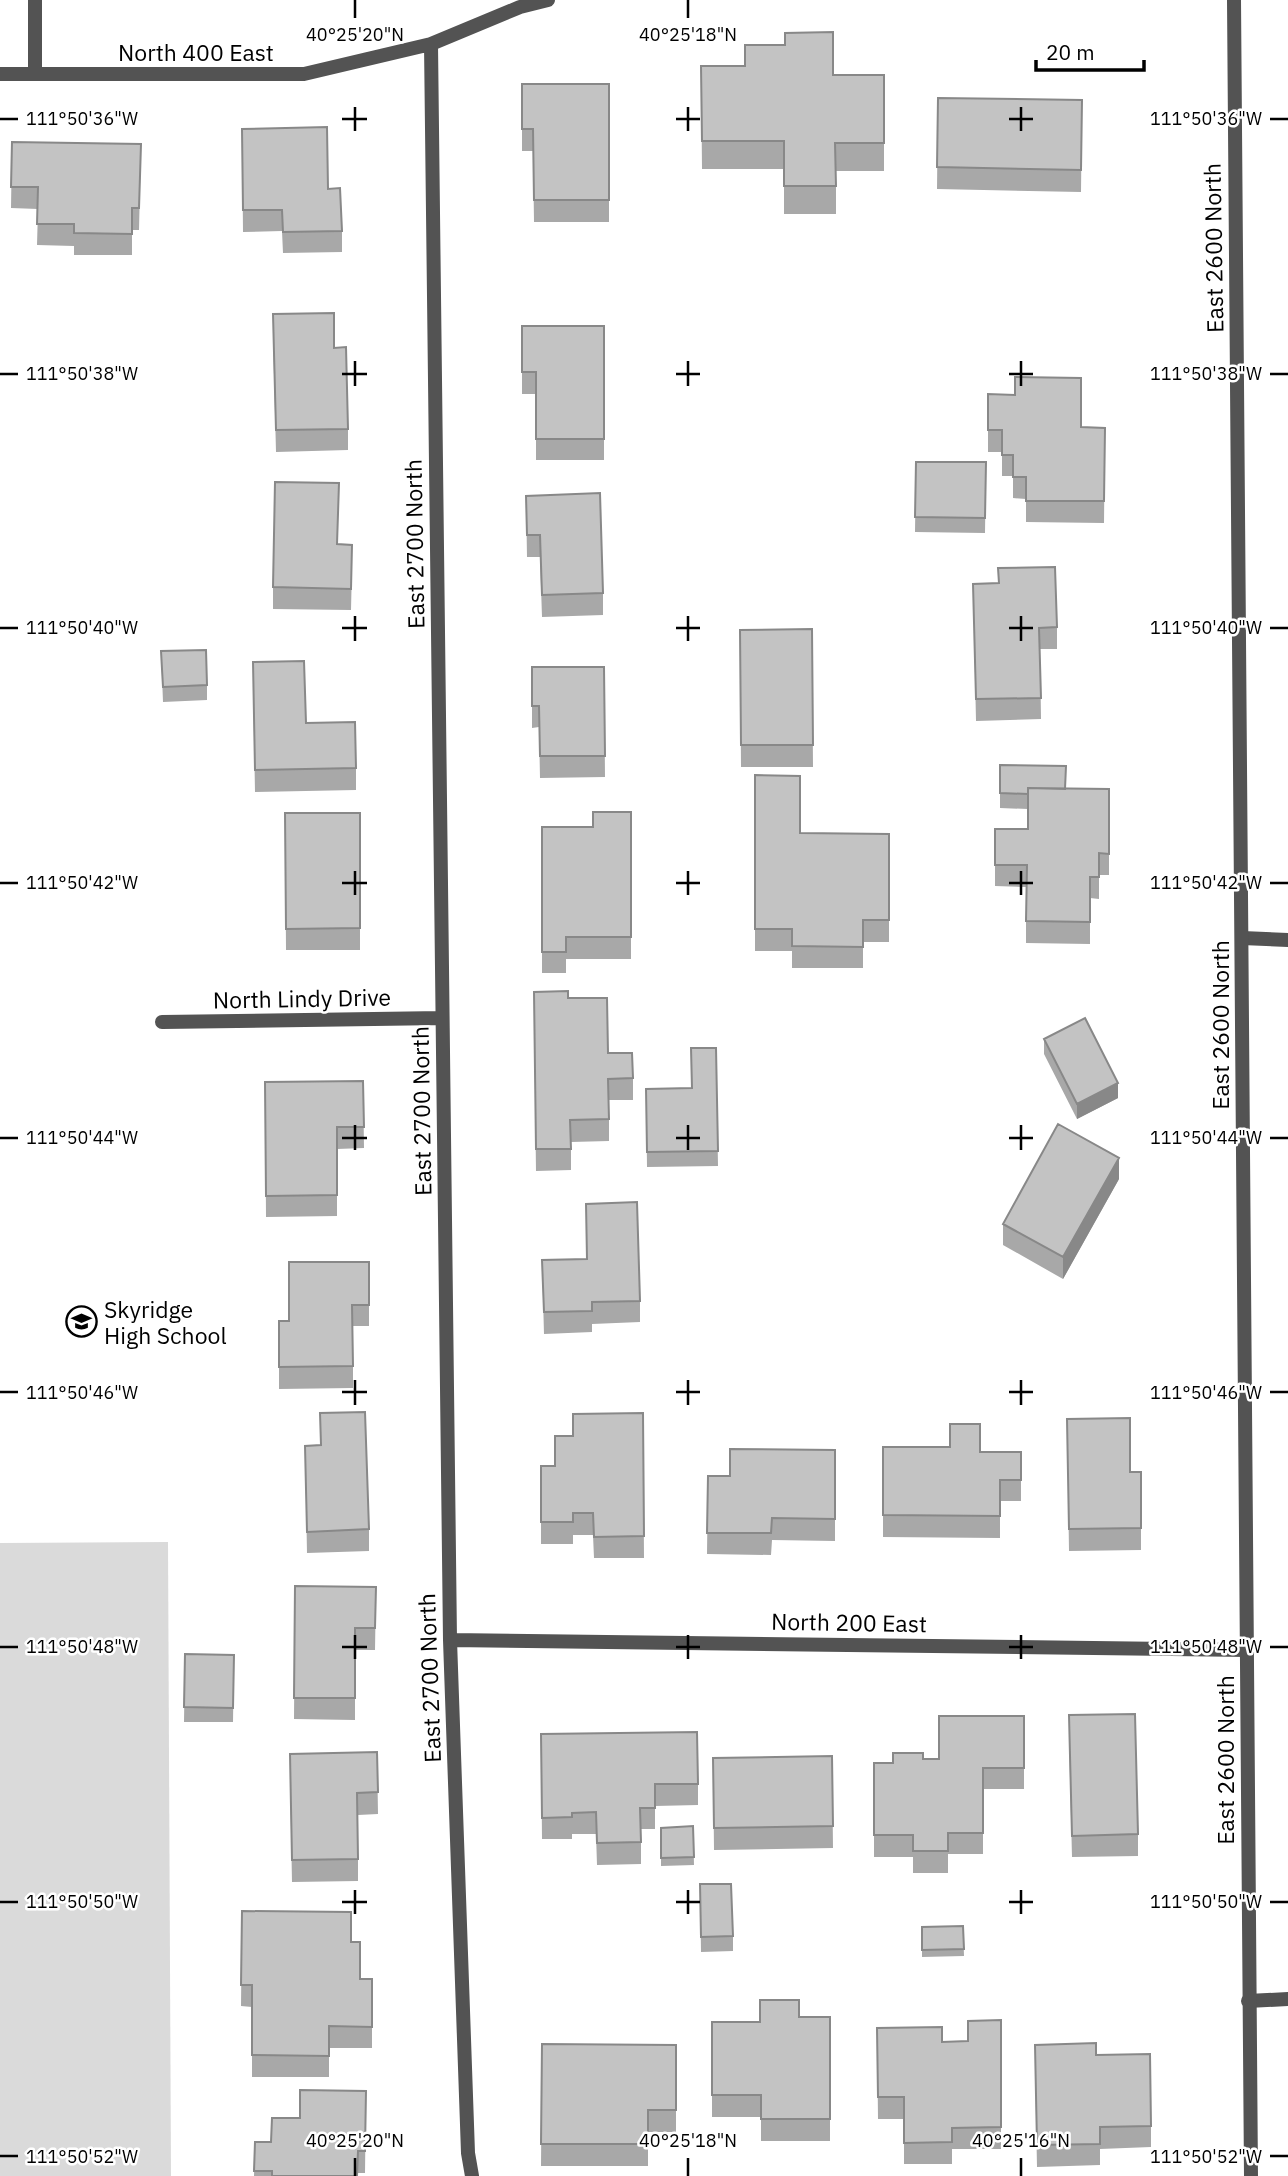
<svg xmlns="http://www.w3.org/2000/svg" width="1288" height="2176" font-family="'IBM Plex Sans',sans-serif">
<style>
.green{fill:#dadada}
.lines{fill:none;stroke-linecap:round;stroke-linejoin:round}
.minor{stroke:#535353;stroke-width:14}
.tertiary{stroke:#535353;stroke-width:14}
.wall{fill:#a8a8a8}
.shaded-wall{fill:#888}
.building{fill:#c3c3c3;stroke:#888;stroke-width:2}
.ticks{fill:none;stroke:#000;stroke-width:2.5}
.labels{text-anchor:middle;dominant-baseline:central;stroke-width:5;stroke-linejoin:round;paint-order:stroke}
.street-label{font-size:23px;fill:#000;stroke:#fff}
.poi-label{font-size:23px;fill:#000;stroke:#fff;text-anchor:start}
.ticks-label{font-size:18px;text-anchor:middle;fill:#000;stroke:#fff;stroke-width:5;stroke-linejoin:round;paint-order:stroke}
</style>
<rect width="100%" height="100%" fill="#fff"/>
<path class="green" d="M168,1542L171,2176H0V1543Z"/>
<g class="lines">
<path class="minor" d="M35,0V74
M431,44L450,1640L468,2153L472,2176
M0,74H304L431,44L520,7L548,0
M1242,938L1288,940
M162,1022L442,1018
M450,1640L1248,1650
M1248,2001L1288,1999"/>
<path class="tertiary" d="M1234,0L1251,2176"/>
</g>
<path class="wall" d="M701,66L833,75H884V171H836V214H784V169H702Z
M522,84H609V222H534L533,151H522Z
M938,98L1082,100L1081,192L937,189Z
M242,129L328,189L342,231V252L283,253L282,231L243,232Z
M12,142L141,144L139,230H132V255H74V246L37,245L38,209L11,208Z
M522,326H604V460H536V394H522Z
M273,336L334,348L348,429V450L276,452Z
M988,394L1081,427L1105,428L1104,523L1026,522V499L1013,498V476H1002V452H988Z
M916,462H986L985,533L915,532Z
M526,496L603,593V615L542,617L540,557H527Z
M338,544L352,566L351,610L273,609V587Z
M998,568L1057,627V649H1040L1041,719L976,721L973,584L998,583Z
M812,629L813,767H741L740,630Z
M161,651L207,685V700L163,702Z
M532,667H604L605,777L540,778L539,727L532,728Z
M253,683L306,723L356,768V790L255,792Z
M1000,765L1065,789H1109V875H1099V899L1090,898V944L1026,943V887L995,886V829H1028V809L1000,808Z
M755,775L800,833L889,834V942H863V968H792V951H755Z
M631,812V959H566V973H542V827H593Z
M285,813H360V950H286Z
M568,998L608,1053L633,1078V1100H609V1141L571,1142V1170L536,1171L534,1013Z
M1044,1039L1118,1098L1077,1119L1044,1054Z
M716,1048L718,1166L647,1167L646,1089L691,1088Z
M363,1081L364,1148L337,1149V1216L266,1217L265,1082Z
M1119,1179L1063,1279L1003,1245V1224Z
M586,1204L640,1301V1322L592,1324V1332L544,1334L542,1260L587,1259Z
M369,1262V1326H353V1388L279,1389V1321H289Z
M320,1413L369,1529V1551L307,1553L305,1446L320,1445Z
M643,1413L644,1558H594L593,1535H573V1544H541V1466H555L573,1436Z
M1067,1419L1130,1472H1141V1550L1069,1551Z
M883,1447L980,1452H1021V1501H1000V1538L883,1537Z
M835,1450V1541L772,1540L771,1555L707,1554L708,1476H730Z
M295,1586L376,1587L375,1650H355V1720L294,1719Z
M185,1654L234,1655L233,1722H184Z
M1024,1716V1789H983V1854H948V1873H913V1857H874V1763H893L923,1759H939Z
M541,1734L698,1784V1805L655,1806V1829H641V1864L597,1865L596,1834H572V1839H542Z
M1069,1737L1138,1834V1856L1072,1857Z
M377,1752L378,1814L358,1815V1881L292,1882L290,1776Z
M832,1756L833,1848L714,1850L713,1758Z
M693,1826L694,1865L661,1866V1828Z
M700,1884L733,1936V1951L701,1952Z
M242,1911L351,1942L360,1979H372V2048H329V2077H252V2007L241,2006Z
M963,1926L964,1956L922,1957V1927Z
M799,2017H830V2141H761V2117H712V2022H760Z
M1001,2020V2149H952V2164H904V2119H878L877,2028L942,2042L968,2041Z
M542,2044L676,2045V2132H648V2166H541Z
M1096,2055L1151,2126V2147L1100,2149V2165L1037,2167L1035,2066Z
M366,2091L365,2173H358V2176H254L255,2142H271L300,2118Z"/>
<path class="shaded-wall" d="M1118,1083V1098L1077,1119V1104Z
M1119,1158V1179L1063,1279V1257Z"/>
<path class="building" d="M833,32V75H884V143H835L836,186H784V141H702L701,66H745V45H785V33Z
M522,84H609V200H534L533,129H522Z
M938,98L1082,100L1081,170L937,167Z
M327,127L328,189L340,188L342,231L283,232L282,210H243L242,129Z
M12,142L141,144L139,208H132V234L74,233V224H37L38,187H11Z
M334,313V348L346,347L348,429L276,430L273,314Z
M522,326H604V439H536V372H522Z
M1015,377L1081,378V427L1105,428L1104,501H1026V477H1013V455H1002V430H988V394L1015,395Z
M916,462H986L985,518L915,517Z
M275,482L339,483L337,544L352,545L351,589L273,587Z
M600,493L603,593L542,595L540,535H527L526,496Z
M1055,567L1057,627L1039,628L1041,698L976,699L973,584L999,583L998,568Z
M812,629L813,745H741L740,630Z
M206,650L207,685L163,687L161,651Z
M304,661L306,723L355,722L356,768L255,770L253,662Z
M532,667H604L605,756H540L539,706H532Z
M1000,765L1066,766L1065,789L1028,788V794L1000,793Z
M755,775L800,776V833L889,834V920H863V947L792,946V929H755Z
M1028,788L1109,789V854L1099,853V877H1090V922L1026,921L1027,865H995V829H1028Z
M593,812H631V937H566V952H542V827H593Z
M285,813H360V928L286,929Z
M568,991V998H607L608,1053H632L633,1078L608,1079L609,1119L570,1120L571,1149H536L534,992Z
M1085,1018L1118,1083L1077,1104L1044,1039Z
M691,1048H716L718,1151L647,1152L646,1089L692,1088Z
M363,1081L364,1127H337V1195L266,1196L265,1082Z
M1058,1124L1119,1158L1063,1257L1003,1224Z
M637,1202L640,1301L592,1302V1311L544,1312L542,1260L587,1259L586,1204Z
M289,1262H369V1305H352L353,1366L279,1367V1321H289Z
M365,1412L369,1529L307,1532L305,1446L321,1445L320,1413Z
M643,1413L644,1536L594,1537L593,1513H573V1522H541V1466H555V1436H573V1414Z
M1130,1418V1472H1141V1528L1069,1529L1067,1419Z
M950,1424H980V1452H1021V1480H1000V1516L883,1515V1447H950Z
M730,1449L835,1450V1519L772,1518L771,1533H707L708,1476H730Z
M295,1586L376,1587L375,1628H355V1698H294Z
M185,1654L234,1655L233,1708L184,1707Z
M1135,1714L1138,1834L1072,1836L1069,1715Z
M939,1716H1024V1768H983V1833H948V1851H913V1835H874V1763H893V1753H923V1759H939Z
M697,1732L698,1784H655V1808H640L641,1842L597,1843L596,1812L572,1813V1817L542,1818L541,1734Z
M377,1752L378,1792L357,1793L358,1859L292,1860L290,1754Z
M832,1756L833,1826L714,1828L713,1758Z
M693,1826L694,1857L661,1858V1828Z
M700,1884H731L733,1936L701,1937Z
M242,1911L351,1912V1942H360V1979H372V2027L329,2026V2056L252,2055V1985H241Z
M963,1926L964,1949L922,1950V1927Z
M760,2000H799V2017H830V2119H761V2095H712V2022H760Z
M1001,2020V2127L952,2128V2142L904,2143V2097H878L877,2028L942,2027V2042L968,2041V2021Z
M1096,2043V2055L1150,2054L1151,2126L1100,2127V2144L1037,2145L1035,2045Z
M542,2044L676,2045V2110H648V2144H541Z
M300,2090L366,2091L365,2151H358L357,2176H272V2171H254L255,2142H271L272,2118H300Z"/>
<path class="ticks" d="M355,0V18M688,0V18M355,107V131M688,107V131M1021,107V131M0,119H18M342,119H367M676,119H700M1009,119H1033M1270,119H1288M355,361V386M688,361V386M1021,361V386M0,374H18M342,374H367M676,374H700M1009,374H1033M1270,374H1288M355,616V641M688,616V641M1021,616V641M0,628H18M342,628H367M676,628H700M1009,628H1033M1270,628H1288M355,871V895M688,871V895M1021,871V895M0,883H18M342,883H367M676,883H700M1009,883H1033M1270,883H1288M355,1125V1150M688,1125V1150M1021,1125V1150M0,1138H18M342,1138H367M676,1138H700M1009,1138H1033M1270,1138H1288M355,1380V1405M688,1380V1405M1021,1380V1405M0,1392H18M342,1392H367M676,1392H700M1009,1392H1033M1270,1392H1288M355,1635V1659M688,1635V1659M1021,1635V1659M0,1647H18M342,1647H367M676,1647H700M1009,1647H1033M1270,1647H1288M355,1890V1914M688,1890V1914M1021,1890V1914M0,1902H18M342,1902H367M676,1902H700M1009,1902H1033M1270,1902H1288M0,2156H18M1270,2156H1288M355,2158V2176M688,2158V2176M1021,2158V2176"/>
<defs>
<symbol id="school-ring" viewBox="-11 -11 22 22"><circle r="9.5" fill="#fff" stroke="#000" stroke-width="1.5"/><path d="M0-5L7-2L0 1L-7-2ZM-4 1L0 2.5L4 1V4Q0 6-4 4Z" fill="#000"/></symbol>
</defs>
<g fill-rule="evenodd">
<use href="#school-ring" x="64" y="1304" width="35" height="35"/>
</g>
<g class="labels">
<g class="street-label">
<text x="196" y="52">North 400 East</text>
<text transform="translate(1213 248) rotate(-91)">East 2600 North</text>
<text transform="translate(414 544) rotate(-91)">East 2700 North</text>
<text transform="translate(302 998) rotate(-1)">North Lindy Drive</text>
<text transform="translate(1220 1025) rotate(-90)">East 2600 North</text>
<text transform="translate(421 1111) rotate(-91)">East 2700 North</text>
<text transform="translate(849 1622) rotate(1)">North 200 East</text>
<text transform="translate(429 1678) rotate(-92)">East 2700 North</text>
<text transform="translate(1225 1760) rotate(-90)">East 2600 North</text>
</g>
<g class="poi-label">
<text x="104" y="1309">Skyridge<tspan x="104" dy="26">High School</tspan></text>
</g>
</g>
<g class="ticks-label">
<text x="355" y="41">40°25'20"N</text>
<text x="688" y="41">40°25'18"N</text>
<text x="1206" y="125">111°50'36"W</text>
<text x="82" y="125">111°50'36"W</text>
<text x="1206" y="380">111°50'38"W</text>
<text x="82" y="380">111°50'38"W</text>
<text x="1206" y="634">111°50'40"W</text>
<text x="82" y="634">111°50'40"W</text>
<text x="1206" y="889">111°50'42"W</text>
<text x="82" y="889">111°50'42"W</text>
<text x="82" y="1144">111°50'44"W</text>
<text x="1206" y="1144">111°50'44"W</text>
<text x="82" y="1399">111°50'46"W</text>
<text x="1206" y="1399">111°50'46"W</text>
<text x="1206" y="1653">111°50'48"W</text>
<text x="82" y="1653">111°50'48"W</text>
<text x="82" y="1908">111°50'50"W</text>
<text x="1206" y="1908">111°50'50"W</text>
<text x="355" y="2147">40°25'20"N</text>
<text x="688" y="2147">40°25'18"N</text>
<text x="1021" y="2147">40°25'16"N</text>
<text x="1206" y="2163">111°50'52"W</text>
<text x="82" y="2163">111°50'52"W</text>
</g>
<path d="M1036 60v10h108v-10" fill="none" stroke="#000000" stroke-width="3.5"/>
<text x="1046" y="60" font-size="21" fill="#000000" stroke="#ffffff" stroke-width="5" paint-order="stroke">20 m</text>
</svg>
